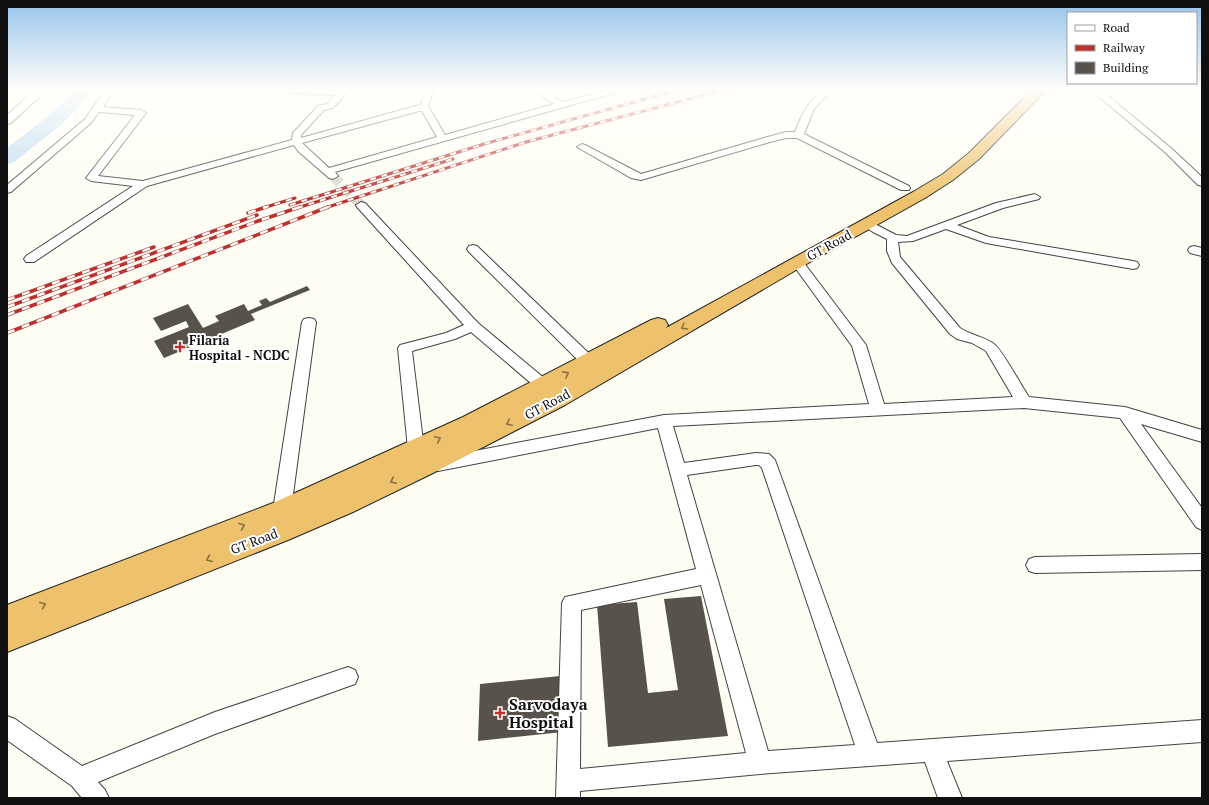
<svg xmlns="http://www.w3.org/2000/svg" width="1209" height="805" font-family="'PT Serif',serif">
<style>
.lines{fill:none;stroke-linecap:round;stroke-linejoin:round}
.river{fill:#bcdbf3;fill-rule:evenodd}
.building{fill:#58524d}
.minor-tunnel{stroke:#dad9d2;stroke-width:10;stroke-dasharray:10 5;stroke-linecap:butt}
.minor-casing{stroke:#434343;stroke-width:2}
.tertiary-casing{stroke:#434343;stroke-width:2}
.trunk-casing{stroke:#212121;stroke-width:2}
.minor{fill:#fff;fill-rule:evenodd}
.tertiary{fill:#fff;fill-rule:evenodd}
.trunk{fill:#eec26c;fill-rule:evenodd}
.rail-far1-casing{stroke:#b93230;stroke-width:3}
.rail-casing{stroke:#b93230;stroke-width:3.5}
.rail-far1{stroke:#fff;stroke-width:2;stroke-dasharray:6;stroke-linecap:butt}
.rail{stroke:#fff;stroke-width:2.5;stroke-dasharray:8;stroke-linecap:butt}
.oneway{stroke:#8a7243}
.poi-dot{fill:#b93230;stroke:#fff;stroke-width:1.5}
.labels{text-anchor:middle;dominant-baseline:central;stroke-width:4;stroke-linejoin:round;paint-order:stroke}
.street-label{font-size:13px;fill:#101010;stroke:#fff}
.poi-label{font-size:13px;font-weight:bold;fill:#101010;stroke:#fff;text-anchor:start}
.near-poi-label{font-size:16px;font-weight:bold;fill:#101010;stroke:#fff;text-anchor:start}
</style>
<rect width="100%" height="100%" fill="#fefdf4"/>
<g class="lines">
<path class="river" d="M77,89H95L61,125L14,162L7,164V148L47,117Z"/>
</g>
<path class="building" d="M307,286L310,290L251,314L255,320L164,358L154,341L189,327L186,321L161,331L153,318L188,304L203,328L219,321L215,316L244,304L248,311L262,305L259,301L266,298L270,302Z
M701,596L728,736L608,747L597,605L637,602L648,693L678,690L664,599Z
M560,676L563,732L478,741L480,684Z"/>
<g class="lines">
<path class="minor-tunnel" d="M333,176L361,205"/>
<defs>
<path id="minor" d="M106,89H115L103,107L141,110L146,113L98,176L143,181L292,140L293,133L318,106L327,104L335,95L290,93L287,92L286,89H350L333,108L324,110L301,135V138L419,105L421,104L426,89H434L428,106L445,135L554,104L532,89H542L563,102L612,89H628L335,172L338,176L333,179L329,178L298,151L294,145L147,186L34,262H26L24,259L26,256L133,186L91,181L86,178L135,115L99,112L91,123L11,192L7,193V185L85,119ZM419,111H422L437,137L329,168L302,143Z
M823,89H833L814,109L804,134L909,186L910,188L909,190H901L797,138H786L770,142L641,180L631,178L577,147L582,144L585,145L641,174L764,138L786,132H795C801,115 809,101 823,89Z
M1090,89H1100L1172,149L1202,177V186L1198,185L1166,153Z
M1035,194L1040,197L1039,199L1003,208L957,225L989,237L1133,261L1137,262L1139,265L1137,268L1133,269L986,243L946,229L913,241L898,242L900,257L960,328C970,335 983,336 994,344C1001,348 1022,387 1029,397L1125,407L1202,430V442L1141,424L1202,508V530L1196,527L1120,418L1024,408L673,426L684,463L756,453L769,454L775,460L877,743L1202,720V742L947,761L962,798H938L925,762L760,774L580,791V798H556L562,603L565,597L696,569L658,428L438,471L432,469L430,464L432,459L664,415L869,404L852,346L791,262L793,259H801L866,345L884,404L1013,397L986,351L972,343L957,339L950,334L892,263L887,251V239L873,232L861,224L863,222H871L896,235L907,236L996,203ZM756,465H759L762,468L855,745L768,751L687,475ZM701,585L746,753L580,769L581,610Z
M361,202L365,203L478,323L556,388L558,392L556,396L551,397L546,396L471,332L455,339L412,351L424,449L422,453L416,455L410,453L408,449L398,348L400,345L446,333L464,325L357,207L356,205Z
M473,245L477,246L602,366L604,370L602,374L597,375L592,374L469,252L467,249L469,246Z
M1194,246L1202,248V256L1190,253L1188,250L1190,247Z
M309,318L314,319L316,322L290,517L287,522L281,524L275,522L272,517L302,322L304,319Z
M1202,554V570L1035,573L1029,571L1026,565L1029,559L1035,557Z
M348,667L355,670L358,677L355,684L215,734L98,782L105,790L109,798H82L72,786L7,740V716L15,719L82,766L215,712Z"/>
<path id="tertiary" d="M36,89H48L11,123L7,124V115Z"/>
<path id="trunk" d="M1033,89H1047L979,159L953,180L925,198L803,266L565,405L431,474L353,512L288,540L7,652V605L273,503L463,417L651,320L658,318L665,320L668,325L666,328L913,192L943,174L969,153Z"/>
</defs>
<use href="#minor" class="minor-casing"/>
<use href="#tertiary" class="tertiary-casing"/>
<use href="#trunk" class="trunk-casing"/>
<use href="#minor" class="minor"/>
<use href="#tertiary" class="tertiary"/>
<use href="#trunk" class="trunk"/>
<defs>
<path id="rail-far1" d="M290,205L484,144L681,89
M263,208L295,198
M297,208L453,159
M325,208L526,142L727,89"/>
<path id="rail" d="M248,213L266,207
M7,300L154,247
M7,307L257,215
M7,315L258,221L300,207
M7,333L328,207"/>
</defs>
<use href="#rail-far1" class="rail-far1-casing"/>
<use href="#rail" class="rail-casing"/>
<use href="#rail-far1" class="rail-far1"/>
<use href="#rail" class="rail"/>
</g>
<defs><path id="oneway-chevron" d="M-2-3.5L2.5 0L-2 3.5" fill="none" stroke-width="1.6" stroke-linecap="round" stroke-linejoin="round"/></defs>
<g class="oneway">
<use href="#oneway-chevron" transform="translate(684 327) rotate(150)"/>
<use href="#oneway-chevron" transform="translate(566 374) rotate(-28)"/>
<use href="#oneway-chevron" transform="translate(509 423) rotate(153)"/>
<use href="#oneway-chevron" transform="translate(438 439) rotate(-25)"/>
<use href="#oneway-chevron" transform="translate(393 481) rotate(155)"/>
<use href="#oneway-chevron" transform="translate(242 526) rotate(-22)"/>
<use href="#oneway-chevron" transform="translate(209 559) rotate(159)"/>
<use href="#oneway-chevron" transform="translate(43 605) rotate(-22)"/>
</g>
<linearGradient id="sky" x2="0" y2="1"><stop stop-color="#96c4ec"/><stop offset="0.44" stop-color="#fffefa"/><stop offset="1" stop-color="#fffefa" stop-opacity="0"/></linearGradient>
<rect width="1209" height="202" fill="url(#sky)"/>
<g class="poi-dot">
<path d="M178 341h4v4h4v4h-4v4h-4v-4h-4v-4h4z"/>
<path d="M498 707h4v4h4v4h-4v4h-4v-4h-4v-4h4z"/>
</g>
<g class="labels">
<g class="street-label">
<text transform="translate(829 245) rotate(-29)">GT Road</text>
<text transform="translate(547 404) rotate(-28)">GT Road</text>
<text transform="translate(254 541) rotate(-21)">GT Road</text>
</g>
<g class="poi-label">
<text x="189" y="340">Filaria<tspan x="189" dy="15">Hospital - NCDC</tspan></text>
</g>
<g class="near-poi-label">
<text x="509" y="704">Sarvodaya<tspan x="509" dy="18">Hospital</tspan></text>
</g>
</g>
<rect width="1209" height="805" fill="none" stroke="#101010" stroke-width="16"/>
<rect x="1067" y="12" width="130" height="72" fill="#ffffff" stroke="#9f9f9f"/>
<rect x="1075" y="25" width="20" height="6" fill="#ffffff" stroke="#9f9f9f"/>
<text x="1103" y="32" font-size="12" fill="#101010">Road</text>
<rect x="1075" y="45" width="20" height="6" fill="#b93230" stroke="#9f9f9f"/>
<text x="1103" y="52" font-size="12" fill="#101010">Railway</text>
<rect x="1075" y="62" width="20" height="12" fill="#58524d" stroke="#9f9f9f"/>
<text x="1103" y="72" font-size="12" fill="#101010">Building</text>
</svg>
